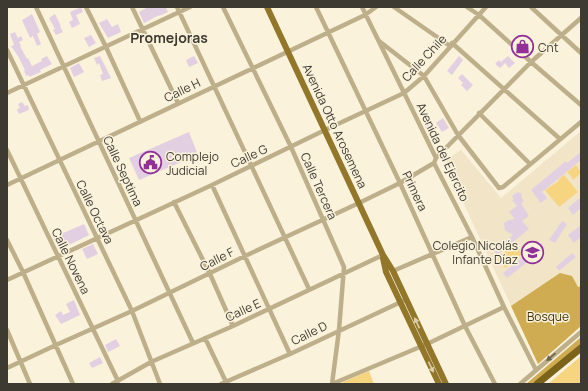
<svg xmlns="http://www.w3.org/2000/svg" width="588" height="391" font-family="Manrope,sans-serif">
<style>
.built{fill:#f1e4c7}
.green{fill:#f7d480}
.forest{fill:#cfac52}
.building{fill:#e2d0e2}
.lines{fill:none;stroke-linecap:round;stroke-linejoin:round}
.minor{stroke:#beaf8b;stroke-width:4.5}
.major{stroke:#92762a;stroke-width:6}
.highway{stroke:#7c631a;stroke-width:7}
.oneway{fill:#dccda6}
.oneway2{fill:#6a6350}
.labels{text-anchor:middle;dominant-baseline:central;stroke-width:3;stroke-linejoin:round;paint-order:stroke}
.poi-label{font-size:12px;fill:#3d3a31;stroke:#fbf2db;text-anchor:start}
.street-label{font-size:12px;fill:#3d3a31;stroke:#fbf2db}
.park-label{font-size:12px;fill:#41330b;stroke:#fbf2db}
.quarter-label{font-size:14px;font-weight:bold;fill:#3d3a31;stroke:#fbf2db}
</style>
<rect width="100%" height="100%" fill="#fbf2db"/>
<path class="built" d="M581,131V326L538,364L444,161L461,150L501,198Z"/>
<path class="green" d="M576,165L581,173L573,180L571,176L567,172Z
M564,175L578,192L559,207L545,190L559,181L558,180Z
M514,244L522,254L505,268L497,258Z
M581,356V384H548Z
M369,371L374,384H343V382Z"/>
<path class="forest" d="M560,273L572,276L578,287L581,286V326L538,364L511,306Z
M581,337V345L533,384H526Z"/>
<path class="building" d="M81,7L83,12L76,15L80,24L72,28L69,22L73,20L70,12Z
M148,7H166L168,12L159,16V15L144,23L139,12Z
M32,14L40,32L37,34L41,44L37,46L33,36L30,38L22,20Z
M55,14L61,26H60L63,32L56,35L53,30L55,29L49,18Z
M107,19L112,27L118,24L121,32L108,38L99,23Z
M15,32L18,38L21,36L23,40L19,42L21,46H20L27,59L28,58L32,66L42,61L41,59L47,56L52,64L40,70L41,72L29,77V75L26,76L24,70H25L18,56L11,46L14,45L10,34Z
M91,35L96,43L89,47L84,38Z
M100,56L111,78L102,81L100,75L103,74L99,63L97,65L94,58Z
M194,56L198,63L189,67L186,60Z
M459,56L463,60L452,75L447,71Z
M508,56L515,63L509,68L505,63L500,68L495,64L499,60L501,62Z
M79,63L84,72L74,77L70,68Z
M462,74L473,85L467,91L461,85L463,83L458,78Z
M22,102L25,106L28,105L29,110L19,114L17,109L20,108L18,104Z
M443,118L449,128L442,132L436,123Z
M429,119L432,126L426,129L423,121Z
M189,132L198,155L139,180L129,158Z
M581,152V160L542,192L547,198L541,203L531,190L566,161L567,163Z
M518,192L519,193L520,192L522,195L521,197L524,201L521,203L529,216L522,221L529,229L497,255L494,250L513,235L505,230L504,223L509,220L515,219L509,212L517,206L512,200L514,199L512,196Z
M581,197V208L573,215L568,208Z
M562,221L567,224L555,243L549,240Z
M84,224L89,235L67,246L61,234Z
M581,225V237L574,243L568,235Z
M541,243L545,248L507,278L503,273Z
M93,244L98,254L87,259L82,249Z
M572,253L576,257L559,271L556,267Z
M74,300L80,315L61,324L55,315L61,311L63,315L70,312L66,304Z
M116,339L120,346L108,352L105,345Z
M100,357L103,363L92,368L89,363Z"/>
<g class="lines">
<path class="minor" d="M36,7L193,343
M86,7L106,47L140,121
M132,7L178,103
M177,7L309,289
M223,7L291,147L344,267L339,330L332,384
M316,7L400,183L465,326L495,384
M362,7L436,158L434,163L472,237L504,307L536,370
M394,7L450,46
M467,7L479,15L531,62L581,105
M531,7L581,53
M379,41L424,76L458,135L499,188L503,187L581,122
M452,43L560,139
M7,50L132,311L160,384
M7,93L190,7
M479,113L530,164
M7,150L118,381
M436,158L531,62L581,18
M7,185L365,15L376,7
M212,185L290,354
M174,202L210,274L233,326
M7,240L23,272L73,384
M393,271L472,237
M7,280L212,185L325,130L404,93L424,76L486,7
M7,330L30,384
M205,338L227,384
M7,368L56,345L132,311L245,256L359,203L400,183L434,163
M112,384L151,362L233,326L383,255
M221,384L290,354L403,301
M332,384L427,344L504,307
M520,384L581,332"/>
<path class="major" d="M267,7L383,255L393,271L446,384
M383,258L386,272L439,384"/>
<path class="highway" d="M537,384L581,348"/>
</g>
<defs><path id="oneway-solid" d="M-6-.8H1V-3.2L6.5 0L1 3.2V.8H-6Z"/></defs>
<g class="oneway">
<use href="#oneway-solid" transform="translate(417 323) rotate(-115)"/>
<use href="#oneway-solid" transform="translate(431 367) rotate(65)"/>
</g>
<use class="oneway2" href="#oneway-solid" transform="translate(551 357) rotate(139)"/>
<defs>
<symbol id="shop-ring" viewBox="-11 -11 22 22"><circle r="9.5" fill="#fbf2db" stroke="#913098" stroke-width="1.5"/><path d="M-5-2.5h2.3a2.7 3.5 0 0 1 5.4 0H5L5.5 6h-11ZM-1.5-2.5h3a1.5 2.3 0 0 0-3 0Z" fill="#913098"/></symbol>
<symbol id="civic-ring" viewBox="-11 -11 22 22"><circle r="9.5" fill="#fbf2db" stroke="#913098" stroke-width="1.5"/><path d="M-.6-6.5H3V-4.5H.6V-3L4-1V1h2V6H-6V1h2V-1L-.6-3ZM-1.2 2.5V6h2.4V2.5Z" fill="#913098"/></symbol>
<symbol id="university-ring" viewBox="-11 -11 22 22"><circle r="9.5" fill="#fbf2db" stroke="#913098" stroke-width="1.5"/><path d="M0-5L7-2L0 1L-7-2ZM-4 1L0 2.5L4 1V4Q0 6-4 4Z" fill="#913098"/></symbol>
</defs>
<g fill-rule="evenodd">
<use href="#shop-ring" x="510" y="34" width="25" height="25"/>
<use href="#civic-ring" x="138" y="150" width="25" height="25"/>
<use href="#university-ring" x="520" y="240" width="25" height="25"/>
</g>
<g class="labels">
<g class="poi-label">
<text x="538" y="47">Cnt</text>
<text x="166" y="156">Complejo<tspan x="166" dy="14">Judicial</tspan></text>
<text x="518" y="245" text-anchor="end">Colegio Nicolás<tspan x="518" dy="14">Infante Díaz</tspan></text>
</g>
<g class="street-label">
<text transform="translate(424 58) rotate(-47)">Calle Chile</text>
<text transform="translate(182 90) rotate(-26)">Calle H</text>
<text transform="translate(335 126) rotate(65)">Avenida Otto Arosemena</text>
<text transform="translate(443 152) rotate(65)">Avenida del Ejercito</text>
<text transform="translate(249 156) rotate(-25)">Calle G</text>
<text transform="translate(123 171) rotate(65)">Calle Septima</text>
<text transform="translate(319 186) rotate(66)">Calle Tercera</text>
<text transform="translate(415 191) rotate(65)">Primera</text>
<text transform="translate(95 212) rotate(64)">Calle Octava</text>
<text transform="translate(217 259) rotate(-27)">Calle F</text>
<text transform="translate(71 261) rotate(64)">Calle Novena</text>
<text transform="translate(243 310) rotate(-25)">Calle E</text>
<text transform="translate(309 333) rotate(-26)">Calle D</text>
</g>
<g class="park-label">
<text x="548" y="316">Bosque</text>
</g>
<g class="quarter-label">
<text x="169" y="37">Promejoras</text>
</g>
</g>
<rect width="588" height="391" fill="none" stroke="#3d3a31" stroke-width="16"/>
</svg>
